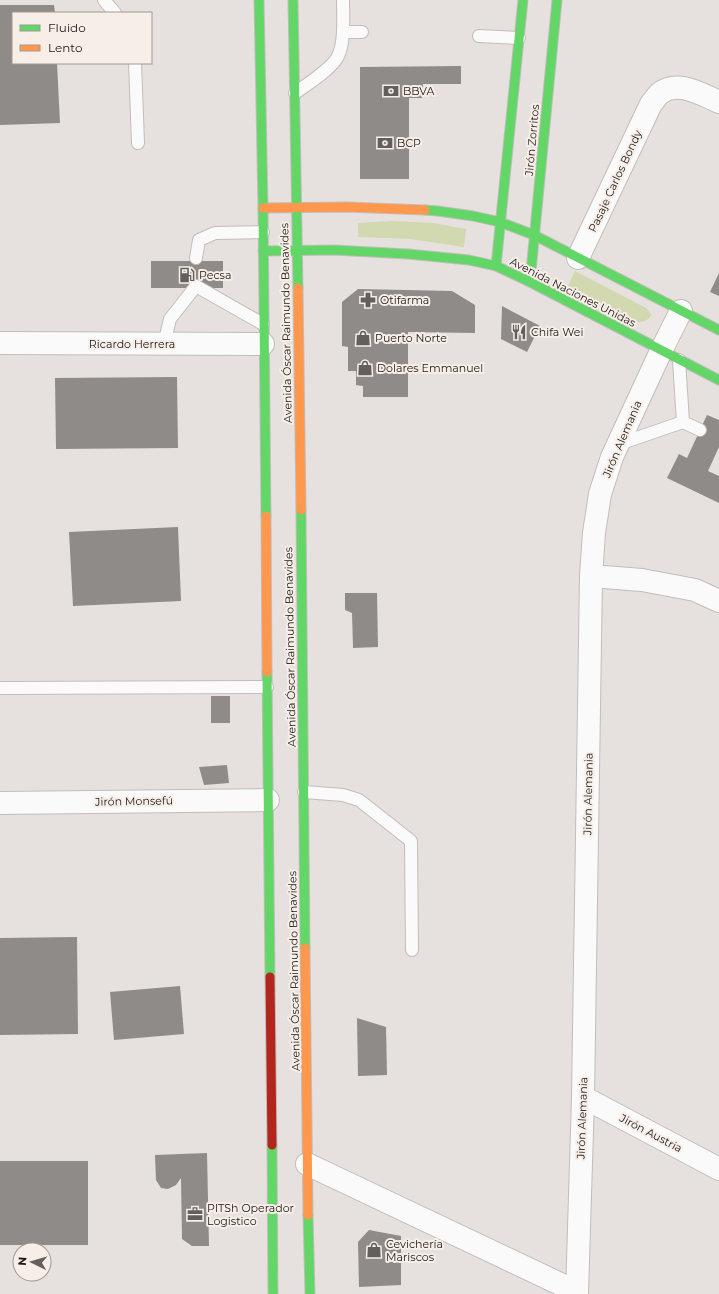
<svg xmlns="http://www.w3.org/2000/svg" width="719" height="1294" font-family="Montserrat,sans-serif">
<style>
.green{fill:#d2d8af}
.building{fill:#8e8b89}
.lines{fill:none;stroke-linecap:round;stroke-linejoin:round}
.lane-casing{stroke:#c1bdba;stroke-width:14}
.street-casing{stroke:#c1bdba;stroke-width:24}
.fast-casing{stroke:#c1bdba;stroke-width:11}
.slow-casing{stroke:#c1bdba;stroke-width:11}
.jam-casing{stroke:#c1bdba;stroke-width:11}
.lane{stroke:#fbfafa;stroke-width:12}
.street{stroke:#fbfafa;stroke-width:22}
.fast{stroke:#63d668;stroke-width:9}
.slow{stroke:#ff974d;stroke-width:9}
.jam{stroke:#b3261e;stroke-width:9}
.labels{text-anchor:middle;dominant-baseline:central;stroke-width:4;stroke-linejoin:round;paint-order:stroke}
.poi-label{font-size:11px;fill:#1c1917;stroke:#f7eee8;text-anchor:start}
.street-label{font-size:11px;fill:#1c1917;stroke:#f7eee8}
</style>
<rect width="100%" height="100%" fill="#e6e1de"/>
<path class="green" d="M392,221L433,223L466,229L464,247L410,239L358,237V223Z
M575,271L646,308L650,312L651,316C647,321 642,323 636,322L568,286Z"/>
<path class="building" d="M0,5H54L55,13H13V63H57L60,123L0,125Z
M461,66V84H423L422,98H409V179H360V67Z
M151,261H223V288H151Z
M719,273V296L710,292Z
M358,289L452,291L475,305V333L408,332V397H363V386L356,385V371H348V347L342,346V302Z
M502,306L540,326L527,352L501,339Z
M177,377L178,448L56,449L55,378Z
M707,415L719,420V447L708,471L719,476V503L667,478L679,454L687,458Z
M178,527L181,601L73,606L69,532Z
M345,593H377L378,647L353,648L352,613L345,610Z
M211,696H230V723H211Z
M227,765L229,783L204,785L199,767Z
M77,937L78,1034L0,1035V938Z
M180,986L184,1034L114,1040L110,992Z
M357,1018L386,1027L387,1075L358,1076Z
M207,1153L209,1246H192L182,1239L181,1178L176,1185L168,1189L161,1188L156,1180L155,1155Z
M0,1161H88V1245H0Z
M369,1230L401,1236V1285L359,1287L358,1242Z"/>
<g class="lines">
<defs>
<path id="lane" d="M104,0L115,13
M343,32H362
M479,36L519,38
M135,63L138,143
M295,93C306,85 333,68 338,56C345,42 343,16 343,0
M196,258L199,240L215,233L263,232
M164,344L170,319L196,286L263,324
M679,360L683,422
M619,444L683,422L700,430
M0,688L267,687
M304,792L343,795L359,800L411,841L412,950"/>
<path id="street" d="M578,258L651,104C654,101 656,97 659,94C677,79 701,94 719,102
M0,343L263,344
M591,576L642,580L695,590L719,601
M0,803L268,800
M583,1097L719,1169
M307,1164L577,1292
M577,1294L583,1097L591,576L594,533L600,494L612,457L661,351L681,311"/>
<path id="fast" d="M259,0L263,208L266,516
M293,0L298,288
M425,210L438,211L473,216L500,222L534,235L719,330
M263,251L334,250L408,254L469,260L496,266L530,282L719,380
M496,266L523,0
M530,282L557,0
M301,510L305,948
M267,672L270,977
M272,1145L273,1294
M308,1215L310,1294"/>
<path id="slow" d="M263,208L347,207L425,210
M298,288L301,510
M266,516L267,672
M305,948L308,1215"/>
<path id="jam" d="M270,977L272,1145"/>
</defs>
<use href="#lane" class="lane-casing"/>
<use href="#street" class="street-casing"/>
<use href="#fast" class="fast-casing"/>
<use href="#slow" class="slow-casing"/>
<use href="#jam" class="jam-casing"/>
<use href="#lane" class="lane"/>
<use href="#street" class="street"/>
<use href="#fast" class="fast"/>
<use href="#slow" class="slow"/>
<use href="#jam" class="jam"/>
</g>
<defs>
<symbol id="bank-bare" viewBox="-9 -9 18 18"><path d="M-6-4H6V4H-6ZM0-2.3a2.3 2.3 0 1 0 0 4.6a2.3 2.3 0 1 0 0-4.6Z" fill="#635f5d" stroke="#f7eee8" stroke-width="2.5" paint-order="stroke"/></symbol>
<symbol id="fuel-bare" viewBox="-9 -9 18 18"><path d="M-5.5-6h7V0h2V4h1.3V-2.5L3-4.5l.8-.8L6-3V5H2.5V1h-1V6h-7ZM-4.2-4.7v3.2H.2V-4.7Z" fill="#635f5d" stroke="#f7eee8" stroke-width="2.5" paint-order="stroke"/></symbol>
<symbol id="pharmacy-bare" viewBox="-9 -9 18 18"><path d="M-2-6h4v4h4v4h-4v4h-4v-4h-4v-4h4Z" fill="#635f5d" stroke="#f7eee8" stroke-width="2.5" paint-order="stroke"/></symbol>
<symbol id="restaurant-bare" viewBox="-9 -9 18 18"><path d="M-5-6h1v4h1v-4h1v4h1v-4h1v5L-1.5 .5V6h-2V.5L-5-1ZM5-6V6H3V1.5H1.5Q1.5-4 5-6Z" fill="#635f5d" stroke="#f7eee8" stroke-width="2.5" paint-order="stroke"/></symbol>
<symbol id="shop-bare" viewBox="-9 -9 18 18"><path d="M-5-2.5h2.3a2.7 3.5 0 0 1 5.4 0H5L5.5 6h-11ZM-1.5-2.5h3a1.5 2.3 0 0 0-3 0Z" fill="#635f5d" stroke="#f7eee8" stroke-width="2.5" paint-order="stroke"/></symbol>
<symbol id="office-bare" viewBox="-9 -9 18 18"><path d="M-6-3h4V-5.5h4V-3h4V5H-6ZM-1-4.5V-3h2v-1.5ZM-6 0V1H6V0Z" fill="#635f5d" stroke="#f7eee8" stroke-width="2.5" paint-order="stroke"/></symbol>
</defs>
<g fill-rule="evenodd">
<use href="#bank-bare" x="380" y="80" width="22" height="22"/>
<use href="#bank-bare" x="374" y="132" width="22" height="22"/>
<use href="#fuel-bare" x="176" y="264" width="22" height="22"/>
<use href="#pharmacy-bare" x="357" y="289" width="22" height="22"/>
<use href="#restaurant-bare" x="508" y="321" width="22" height="22"/>
<use href="#shop-bare" x="352" y="327" width="22" height="22"/>
<use href="#shop-bare" x="354" y="357" width="22" height="22"/>
<use href="#office-bare" x="184" y="1203" width="22" height="22"/>
<use href="#shop-bare" x="363" y="1239" width="22" height="22"/>
</g>
<g class="labels">
<g class="poi-label">
<text x="403" y="91">BBVA</text>
<text x="397" y="143">BCP</text>
<text x="199" y="275">Pecsa</text>
<text x="380" y="300">Otifarma</text>
<text x="531" y="332">Chifa Wei</text>
<text x="375" y="338">Puerto Norte</text>
<text x="377" y="368">Dolares Emmanuel</text>
<text x="207" y="1208">PITSh Operador<tspan x="207" dy="13">Logistico</tspan></text>
<text x="386" y="1244">Cevichería<tspan x="386" dy="13">Mariscos</tspan></text>
</g>
<g class="street-label">
<text transform="translate(532 140) rotate(-85)">Jirón Zorritos</text>
<text transform="translate(615 181) rotate(-65)">Pasaje Carlos Bondy</text>
<text transform="translate(573 292) rotate(27)">Avenida Naciones Unidas</text>
<text transform="translate(286 323) rotate(-91)">Avenida Óscar Raimundo Benavides</text>
<text x="132" y="344">Ricardo Herrera</text>
<text transform="translate(622 439) rotate(-67)">Jirón Alemania</text>
<text transform="translate(290 647) rotate(-91)">Avenida Óscar Raimundo Benavides</text>
<text transform="translate(588 794) rotate(-89)">Jirón Alemania</text>
<text transform="translate(134 801) rotate(-1)">Jirón Monsefú</text>
<text transform="translate(294 971) rotate(-91)">Avenida Óscar Raimundo Benavides</text>
<text transform="translate(582 1118) rotate(-88)">Jirón Alemania</text>
<text transform="translate(651 1133) rotate(28)">Jirón Austria</text>
</g>
</g>
<rect x="12" y="12" width="140" height="52" fill="#f7eee8" stroke="#9f9994"/>
<rect x="20" y="25" width="20" height="6" fill="#63d668" stroke="#9f9994"/>
<text x="48" y="32" font-size="12" fill="#1c1917">Fluido</text>
<rect x="20" y="45" width="20" height="6" fill="#ff974d" stroke="#9f9994"/>
<text x="48" y="52" font-size="12" fill="#1c1917">Lento</text>
<g transform="translate(32 1262) rotate(275)"><circle r="19" fill="#f7eee8" stroke="#9f9994"/>
<path d="M0-3L7 15L0 10L-7 15Z" fill="#635f5d"/>
<text y="-6" font-size="11" font-weight="bold" text-anchor="middle" fill="#1c1917">N</text>
</g>
</svg>
